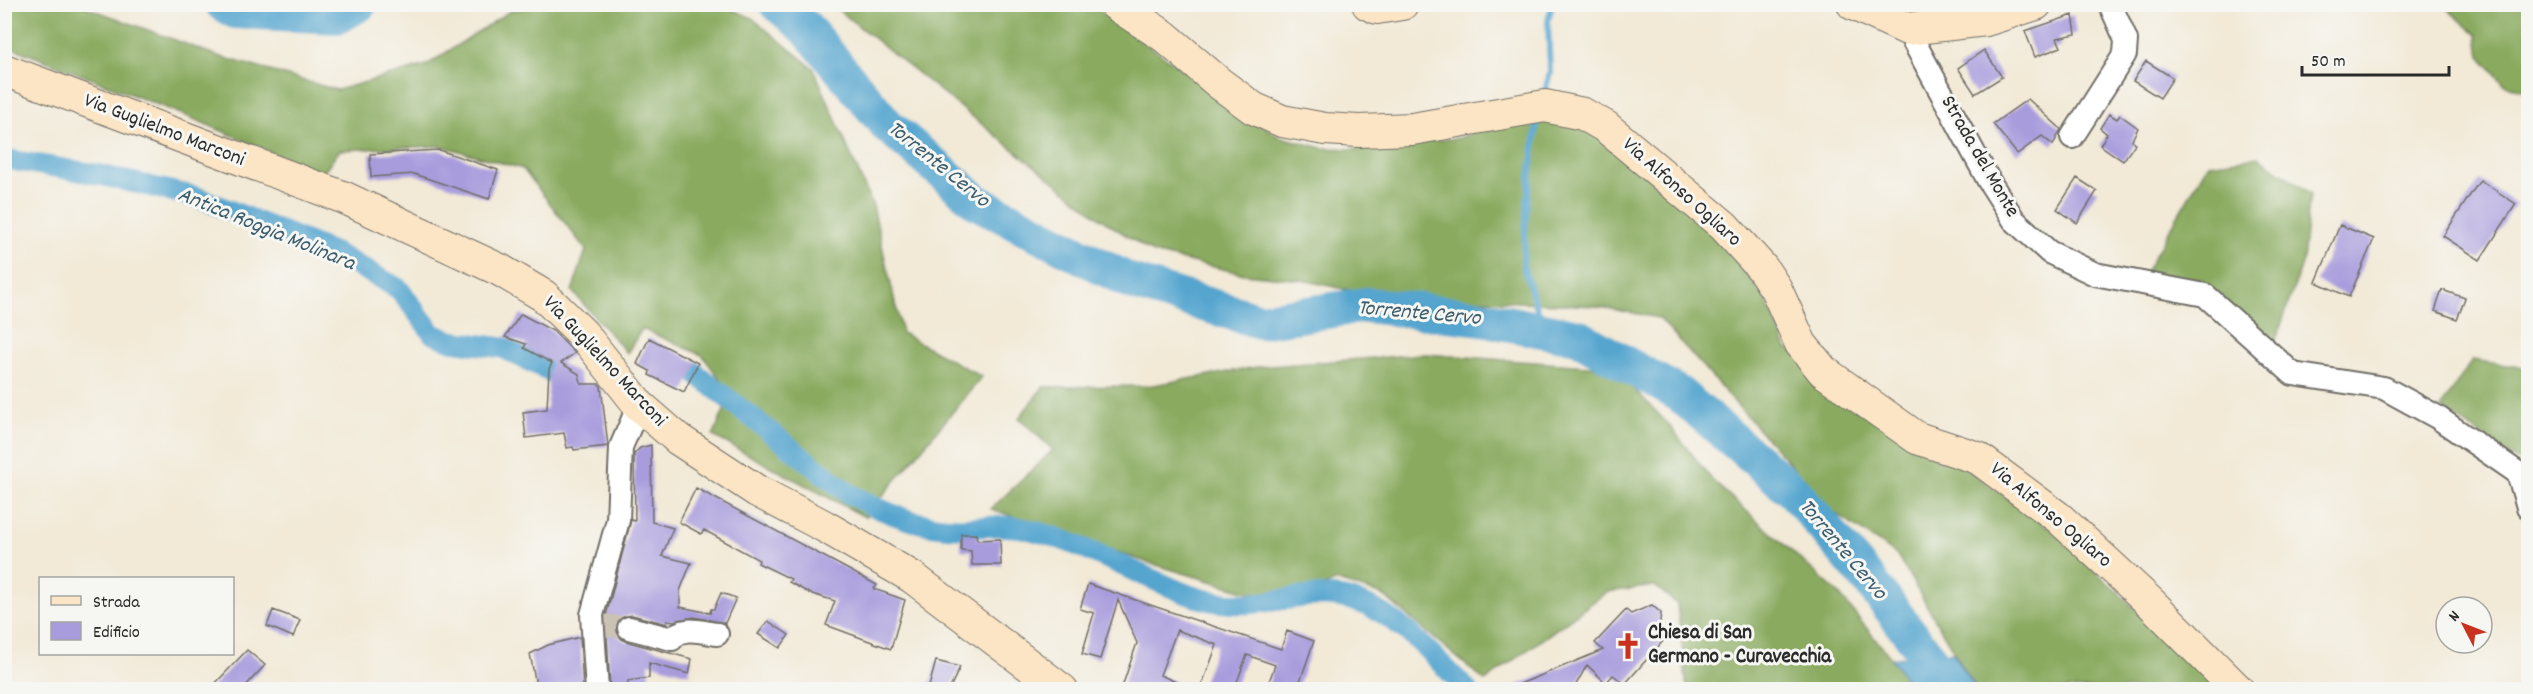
<svg xmlns="http://www.w3.org/2000/svg" width="2533" height="694" font-family="Dekko,sans-serif">
<style>
.forest{fill:#89aa5e;stroke:#5a6a44;stroke-width:1.5}
.water{fill:#54a5cf;stroke:#40687d;stroke-width:1.5}
.lines{fill:none;stroke-linecap:round;stroke-linejoin:round}
.stream{stroke:#54a5cf;stroke-width:6}
.canal{stroke:#54a5cf;stroke-width:21}
.river{stroke:#54a5cf;stroke-width:36}
.building{fill:#a99cdd}
.street-tunnel{stroke:#cac3b4;stroke-width:22;stroke-dasharray:22 11;stroke-linecap:butt}
.street-casing{stroke:#716e67;stroke-width:26}
.secondary-casing{stroke:#716e67;stroke-width:34}
.street{stroke:#fff;stroke-width:22}
.secondary{stroke:#fce5c4;stroke-width:32}
.labels{text-anchor:middle;dominant-baseline:central;stroke-width:6;stroke-linejoin:round;paint-order:stroke}
.street-label{font-size:21px;fill:#2b2b2b;stroke:#f6f6f2}
.poi-label{font-size:21px;font-weight:bold;fill:#2b2b2b;stroke:#f6f6f2;text-anchor:start}
.water-label{font-size:22px;font-style:italic;fill:#3b5c6d;stroke:#f6f6f2}
</style>
<rect width="100%" height="100%" fill="#f6f6f2"/>
<filter id="ink" filterUnits="userSpaceOnUse"><feTurbulence type="fractalNoise" baseFrequency=".0167" numOctaves="2"/><feDisplacementMap in="SourceGraphic" scale="12" xChannelSelector="R" yChannelSelector="G"/><feConvolveMatrix kernelMatrix="1 2 1 2 8 2 1 2 1" color-interpolation-filters="sRGB"/></filter>
<filter id="wash" filterUnits="userSpaceOnUse"><feTurbulence type="fractalNoise" baseFrequency=".008" numOctaves="4" result="noise"/><feDisplacementMap in="SourceGraphic" scale="24" xChannelSelector="R" yChannelSelector="G"/><feGaussianBlur stdDeviation="1.35" result="paint"/><feColorMatrix in="noise" values="0 0 0 0 0 0 0 0 0 0 0 0 0 0 0 0 0 1.4 0 .05"/><feComposite in="paint" operator="in"/></filter>
<g filter="url(#wash)">
<rect width="100%" height="100%" fill="#f2e9d6"/>
<path class="forest" d="M4 5H81L218 56 337 90 427 65 510 11 538 5H722L752 18 814 69 873 206 902 333 982 377 865 517 713 436 731 394 702 355 642 329 627 353 572 291 586 250 523 169 441 146 340 150 322 174 189 117 5 45Z
M832 5H1091L1278 136 1322 148 1359 149 1459 138 1522 113 1583 121 1714 235 1762 292 1787 348 1962 466 2051 529 2220 689H1976L1897 555 1833 512 1659 318 1595 306 1484 300 1390 299 1302 280 1244 274 1153 253 1101 219Z
M2443 5H2528V92L2504 84 2480 56 2477 35Z
M2259 157 2310 193 2303 261 2274 346 2145 272 2208 164Z
M1425 354 1614 368 1669 425 1713 481 1837 592 1891 658 1912 689H1687L1677 604 1655 586 1607 592 1485 681 1383 595 1338 581 1287 599 1244 591 1146 562 991 509 1053 450 1019 418 1043 387 1147 386 1257 367Z
M2472 360 2520 367 2528 370V467L2441 408Z"/>
<path class="water" d="M1953 652 1976 689H1912L1891 658Z"/>
<g class="lines">
<path class="stream" d="M1543 99 1550 72 1548 21 1552 4
M1538 117 1527 200 1523 266 1544 330"/>
<path class="canal" d="M4 159 96 174 197 197 335 253 399 289 433 334 451 341 503 348 565 379
M694 372 848 493C880 511 921 528 959 528 980 527 1001 524 1022 528 1070 538 1116 564 1161 583 1173 588 1186 595 1199 598 1237 609 1264 602 1302 597 1378 586 1418 643 1468 690"/>
<path class="river" d="M223 4 235 11 338 16 359 4
M777 4 806 28 887 125 977 202 1131 282 1260 321 1366 305 1475 317 1578 337 1679 394 1794 492 1869 580 1929 658 1946 690"/>
</g>
<g id="blocks">
<path class="building" d="M2073 15 2076 34 2057 38 2061 47 2035 57 2025 31Z
M1984 50 2002 77 1975 94 1958 68Z
M2146 61 2173 78 2160 98 2133 81Z
M2028 99 2061 129 2053 145 2042 136 2017 154 1993 124Z
M2109 114 2117 119 2120 115 2138 128 2132 140 2135 144 2123 161 2100 145 2107 134 2100 128Z
M439 150 498 170 489 199 414 174 371 177 370 154Z
M2077 178 2097 191 2077 223 2057 209Z
M2480 180 2516 204 2480 260 2443 236Z
M2340 225 2374 239 2349 297 2316 282Z
M2442 290 2465 298 2457 319 2435 311Z
M521 314 553 331 575 353 561 363 579 374 581 384H599L601 386 608 446 574 450 573 447 567 448 564 433 526 438 523 412 547 409 549 369 552 363 524 348 526 344 505 337Z
M649 338 698 363 684 392 649 375 650 371 637 364Z
M651 445 652 522 673 528 662 556 691 563 680 591V607L710 613 711 609H714L721 593 736 598 725 623 694 617 674 621 668 620 667 624 632 615 620 618 616 624V631L619 637 625 641 692 659 689 674 649 663V678L628 681 627 690H610L606 616 631 520 635 521 634 454 640 448Z
M696 488 877 585 874 589 905 600 891 649 826 625 835 601 809 593 789 582 791 579 758 563 759 560 704 530 701 534 679 522Z
M961 534H976L977 540 1000 539 1001 565H972L971 551 961 550Z
M1088 584 1281 649 1287 631 1314 641 1297 690H1266L1275 665 1247 655 1234 690H1200L1217 645 1177 630 1160 675 1195 690H1121L1137 643 1118 600 1100 659 1082 654 1094 613 1080 609Z
M1652 605 1661 613 1658 637 1663 641 1625 684 1613 675 1606 683 1587 665 1573 690H1505L1603 650 1595 643 1626 610 1631 614Z
M273 610 300 620 293 637 267 626Z
M768 621 789 635 780 648 758 634Z
M580 637 583 690H537L530 654 548 645Z
M247 650 265 665 242 690H209Z
M936 661 960 667 949 690H928Z"/>
</g>
</g>
<g filter="url(#ink)">
<use href="#blocks" fill-opacity="0" stroke="#716e67" stroke-width="1.5"/>
<g class="lines">
<path class="street-tunnel" d="M601 625 629 628"/>
<defs>
<path id="street" d="M1907 29 1989 181 2014 220 2049 252 2095 274 2205 295 2293 374 2384 388 2437 417 2518 473 2528 507
M2072 137 2125 54 2126 40 2110 4
M629 628 672 639C683 625 701 632 717 634
M597 690 592 615 618 520 621 447 639 405"/>
<path id="secondary" d="M1115 4 1164 36 1219 83 1253 108 1282 121 1325 129 1359 131 1412 129 1545 106 1583 114 1606 127 1724 226 1762 268 1776 289 1801 344 1823 371 1917 438 1978 458 2059 518 2151 603 2238 690
M1368 4 1377 8 1402 4
M1853 4 1907 29 1986 20 2036 4
M4 70 345 198 500 270 544 296 583 334 639 405 678 439 757 491 824 526 912 577 1062 690"/>
</defs>
<use href="#street" class="street-casing"/>
<use href="#secondary" class="secondary-casing"/>
<use href="#street" class="street"/>
<use href="#secondary" class="secondary"/>
</g>
</g>
<defs>
<symbol id="church-bare" viewBox="-9 -9 18 18"><path d="M-1.2-6h2.4v3.5h3.3v2.4h-3.3V6h-2.4V-.1h-3.3v-2.4h3.3Z" fill="#c8321e" stroke="#f6f6f2" stroke-width="2.5" paint-order="stroke"/></symbol>
</defs>
<g fill-rule="evenodd">
<use href="#church-bare" x="1609" y="627" width="38" height="38"/>
</g>
<g class="labels">
<g class="street-label">
<text transform="translate(164 131) rotate(21)">Via Guglielmo Marconi</text>
<text transform="translate(1979 157) rotate(60)">Strada del Monte</text>
<text transform="translate(1681 193) rotate(42)">Via Alfonso Ogliaro</text>
<text transform="translate(604 362) rotate(47)">Via Guglielmo Marconi</text>
<text transform="translate(2050 516) rotate(40)">Via Alfonso Ogliaro</text>
</g>
<g class="poi-label">
<text x="1648" y="634">Chiesa di San<tspan x="1648" dy="24">Germano - Curavecchia</tspan></text>
</g>
<g class="water-label">
<text transform="translate(938 165) rotate(39)">Torrente Cervo</text>
<text transform="translate(266 230) rotate(22)">Antica Roggia Molinara</text>
<text transform="translate(1419 314) rotate(5)">Torrente Cervo</text>
<text transform="translate(1842 550) rotate(50)">Torrente Cervo</text>
</g>
</g>
<rect width="2533" height="694" fill="none" stroke="#f6f6f2" stroke-width="24"/>
<rect x="39" y="577" width="195" height="78" fill="#f6f6f2" stroke="#a5a5a2" stroke-width="1.5"/>
<rect x="51" y="596" width="30" height="9" fill="#fce5c4" stroke="#a5a5a2" stroke-width="1.5"/>
<text x="93" y="607" font-size="18" fill="#2b2b2b">Strada</text>
<rect x="51" y="622" width="30" height="18" fill="#a99cdd" stroke="#a5a5a2" stroke-width="1.5"/>
<text x="93" y="637" font-size="18" fill="#2b2b2b">Edificio</text>
<g transform="translate(2464 625) rotate(312)"><circle r="28" fill="#f6f6f2" stroke="#a5a5a2" stroke-width="1.5"/>
<path d="M0-4.5L10 22L0 15L-10 22Z" fill="#c8321e"/>
<text y="-9" font-size="16" font-weight="bold" text-anchor="middle" fill="#2b2b2b">N</text>
</g>
<path d="M2302 66v9h147v-9" fill="none" stroke="#2b2b2b" stroke-width="3"/>
<text x="2311" y="66" font-size="18" fill="#2b2b2b" stroke="#f6f6f2" stroke-width="4.5" paint-order="stroke">50 m</text>
</svg>
